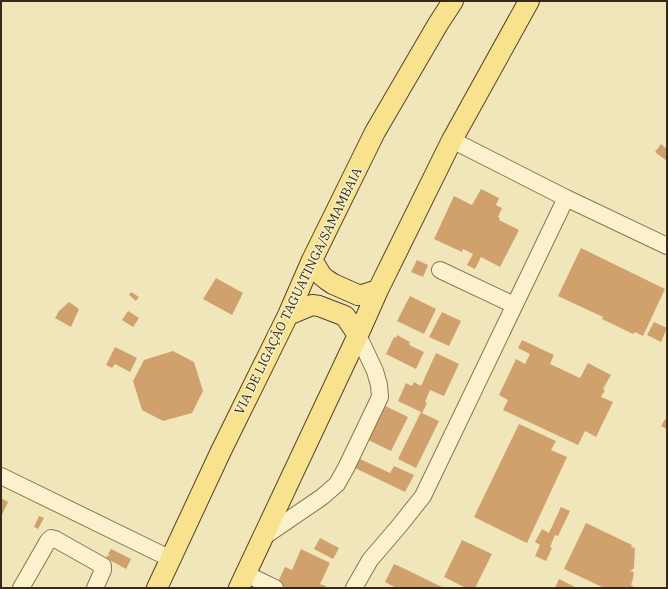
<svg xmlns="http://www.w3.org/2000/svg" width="668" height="589" font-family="'IBM Plex Serif',serif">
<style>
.building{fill:#d1a16d}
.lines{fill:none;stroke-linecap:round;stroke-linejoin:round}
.minor-casing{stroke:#877553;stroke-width:18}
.major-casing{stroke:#544228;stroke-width:22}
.minor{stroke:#fbf2cd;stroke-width:16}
.major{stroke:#f8e28d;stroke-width:20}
.labels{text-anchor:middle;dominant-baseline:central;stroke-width:3;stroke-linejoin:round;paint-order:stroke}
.street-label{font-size:13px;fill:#352a19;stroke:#f7efc9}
</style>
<rect width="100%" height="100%" fill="#f0e6ba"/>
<path class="building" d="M661 144 667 149V161L655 152Z
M481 189 499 198 496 205 502 208 498 217 500 218 499 220 519 230 500 267 481 257 475 269 467 265 473 254 463 249 462 252 434 239 454 196 472 205Z
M581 248 665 289 643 336 635 332 633 334 602 319 603 317 558 296Z
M417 260 428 265 423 277 411 272Z
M216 278 243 293 232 315 203 299Z
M131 292 139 297 136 301 129 295Z
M410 296 436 309 424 334 397 321Z
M69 302 79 309 71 327 55 318 59 311Z
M128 311 139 318 133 327 122 320Z
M442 312 461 321 449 346 429 337Z
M654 322 667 328 661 342 647 335Z
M397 335 410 342 409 344 411 346 424 352 416 369 386 354 394 337 396 338Z
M522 340 554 355 550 364 580 378 588 363 611 375 603 389 605 390 601 397 613 402 596 437 585 431 578 445 503 410 508 400 499 395 516 359 525 364 530 354 518 348Z
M115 347 137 358 130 372 115 364 112 368 106 365Z
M173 351 194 362 203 391 192 413 163 421 142 410 133 381 144 360Z
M436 353 459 364 444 396 430 390 425 402 427 403 422 413 439 421 416 468 398 459 421 412 398 401 406 383 412 386 414 382 421 386Z
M371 399 408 417 391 451 354 433Z
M665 419 667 421V429L661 426Z
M519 424 556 441 551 450 567 457 527 543 474 517Z
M360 459 390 473 394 466 414 475 405 492 355 468Z
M1 498 8 502 1 517Z
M561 507 570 511 558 536 555 535 550 547 552 548 546 561 535 556 540 545 535 542 542 529 549 533Z
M39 516 44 518 38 529 34 527Z
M586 523 632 545 631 547 635 548 634 568 632 570 629 571 634 572 633 579 631 585 633 586 632 588H604L564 569Z
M320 538 339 548 333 559 314 549Z
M462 540 492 554 475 588H466L444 577Z
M111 549 131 559 126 569 106 558 108 555 110 556V555L108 554Z
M301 549 330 563 320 584 326 586 325 588H275L285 567 292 570Z
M394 564 405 569 444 588H396L385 582Z
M559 579 577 588H555Z"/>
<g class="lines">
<defs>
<path id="minor" d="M452 140 566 198 667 246
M440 270 514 305
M1 476 171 559
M265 536 322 497 337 484 346 468 380 397 379 385 375 371 358 335
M246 574 275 588
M21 588 48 541 51 538 55 539 103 566V570L95 588
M354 588 370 560 400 525 423 496 566 198"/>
<path id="major" d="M312 260 322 276 327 280 333 284 358 295H362L378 290
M288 315 312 305 319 306 345 316 358 335
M157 588 221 451 288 315 312 260 375 132 438 24 453 1
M239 588 358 335 378 290 452 140 524 10 529 1"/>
</defs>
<use href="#minor" class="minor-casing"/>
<use href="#major" class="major-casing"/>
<use href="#minor" class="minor"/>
<use href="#major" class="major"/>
</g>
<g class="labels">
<g class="street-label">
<text transform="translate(298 291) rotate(-64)">VIA DE LIGAÇÃO TAGUATINGA/SAMAMBAIA</text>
</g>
</g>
<rect width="668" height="589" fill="none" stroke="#352a19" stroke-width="4"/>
</svg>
